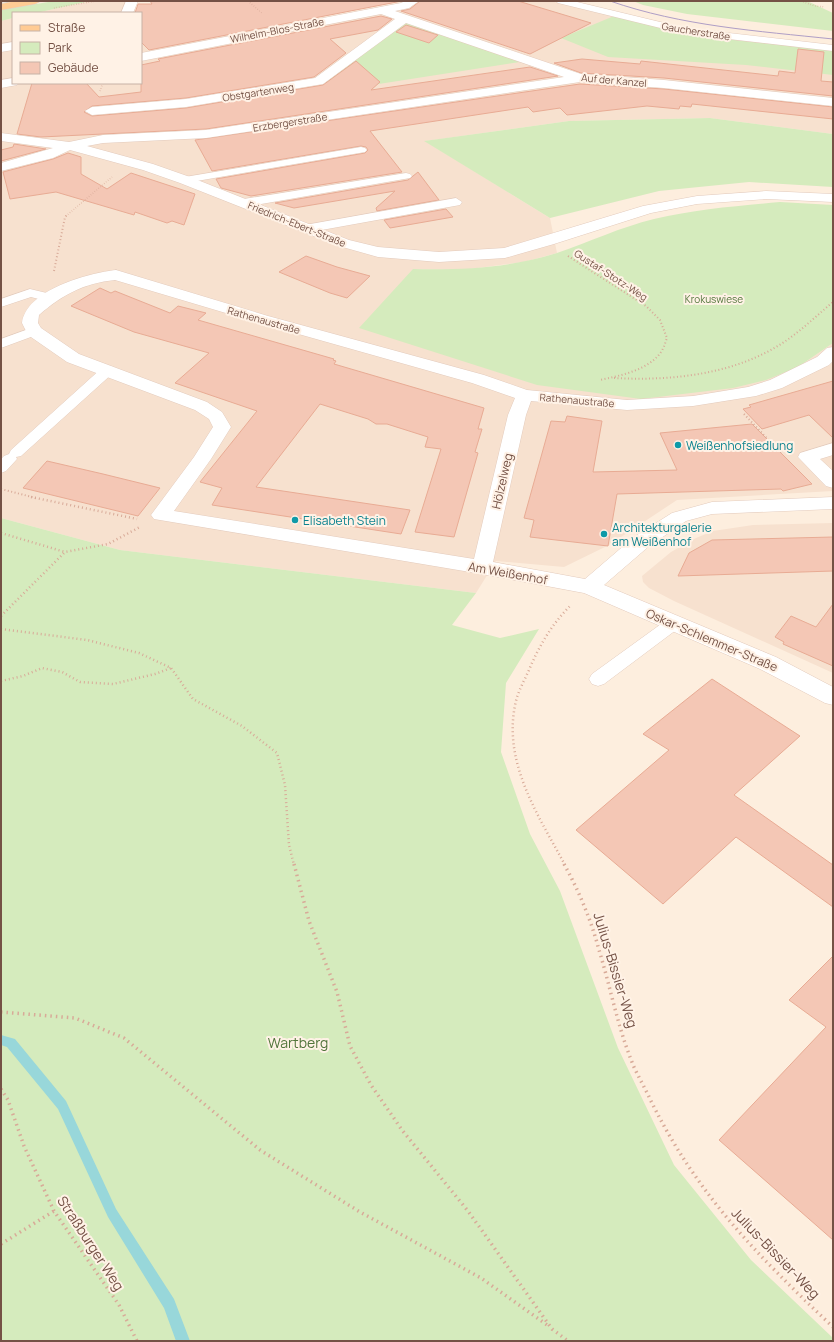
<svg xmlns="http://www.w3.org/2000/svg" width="834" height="1342" font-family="Manrope,sans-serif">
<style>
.residential{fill:#f7e1cf}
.green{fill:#d5ebbd}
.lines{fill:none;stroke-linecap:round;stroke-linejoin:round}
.stream{fill:#98d7da;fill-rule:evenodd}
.building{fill:#f4c7b5;stroke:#e8ab94}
.lane-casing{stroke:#e3cbbd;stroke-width:1}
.street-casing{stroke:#e3cbbd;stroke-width:1}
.primary-casing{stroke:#dbd2cf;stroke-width:1}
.path-far3{stroke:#d8aa98;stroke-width:1.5;stroke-dasharray:0.5 2;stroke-linecap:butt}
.path-far2{stroke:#d8aa98;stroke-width:2;stroke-dasharray:1 2.5;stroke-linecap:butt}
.path-far1{stroke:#d8aa98;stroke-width:2.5;stroke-dasharray:1 3;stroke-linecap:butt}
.path{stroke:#d8aa98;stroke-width:3.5;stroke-dasharray:1.5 4;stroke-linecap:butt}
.lane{fill:#fff;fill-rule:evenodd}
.street{fill:#fff;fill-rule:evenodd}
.primary{fill:#ffcb94;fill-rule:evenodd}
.tram{stroke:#af9ec6;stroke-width:1}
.culture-dot{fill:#0f9aa8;stroke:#fff2e6;stroke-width:1.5}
.labels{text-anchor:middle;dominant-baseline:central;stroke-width:4;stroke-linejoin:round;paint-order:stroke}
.far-street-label{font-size:10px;fill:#745145;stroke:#fff2e6}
.far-park-label{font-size:10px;fill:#52753b;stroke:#fff2e6}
.culture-label{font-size:12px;fill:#0d838f;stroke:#fff2e6;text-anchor:start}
.street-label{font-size:12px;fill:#745145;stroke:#fff2e6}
.near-street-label{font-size:14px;fill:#745145;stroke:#fff2e6}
.near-park-label{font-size:14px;fill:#52753b;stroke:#fff2e6}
</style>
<rect width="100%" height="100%" fill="#fdeede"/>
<path class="residential" d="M90 1H137L135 13H36Z
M404 1H550L675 30 735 40 833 50V134L710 118 569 121 425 141 550 218 557 253 524 262 462 270 413 269 798 367 833 343V491L677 500 609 545 564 567 496 561 476 593 120 550 1 518V21L13 18V83H141V23L261 22 281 26 400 3Z
M833 523V673L674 601 649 588 643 582 642 576 671 552 696 538 713 531 753 525Z"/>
<path class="green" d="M54 1H90L36 13H13V18L1 21V10Z
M633 1H807L833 13V31L687 14 643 5Z
M614 16 675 30 735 40 833 50V75L746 65 608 57 561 38Z
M405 22 520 62 334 91 325 83Z
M710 118 833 134V187L749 182 659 191 550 218 424 141 569 121Z
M780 202 833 205V343L798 367 766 380 733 388 641 399 537 385 359 328 413 269C463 270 508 268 557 253 589 242 621 227 654 219 696 209 737 206 780 202Z
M1 518 120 550 476 593 452 625 500 638 539 629 506 683 501 752 530 834 560 891 618 1048 674 1165 751 1260 833 1338V1341H1Z"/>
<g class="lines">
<path class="stream" d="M1 1035 15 1039 66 1101 116 1209 174 1299 190 1341H176L164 1308 108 1217 58 1109 7 1047 1 1045Z"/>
</g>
<path class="building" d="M150 1H402L149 50 141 42V13H135L138 4H152Z
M420 1H518L591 23 530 54 401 11 410 9Z
M381 16 392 19 378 30 330 39 346 53 314 77 186 98 92 106 84 112 92 116 186 108 323 85 356 61 380 82 371 90 530 67 558 76 206 129 41 137 17 134 32 83H86L99 97 141 92V65L160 61 158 59Z
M406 25 438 35 429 43 396 32Z
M798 49 824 52 821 81 833 82V96L664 78 581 73 554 63 582 59 640 64 641 61 778 76 779 71 795 73Z
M580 84 664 89 833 107V119L692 104 691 107 680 106 679 109 647 106 567 115 560 108 533 112 528 107 370 131 402 172 251 196 221 188 216 179 365 153 368 150 366 147 361 146 212 171 195 140Z
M14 144 46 149 1 161V150L13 147Z
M68 153 81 157V174L107 189 131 173 195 194 184 225 172 221 167 223 135 212 134 215 56 192 10 199 3 172 53 159Z
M418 172 439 200 377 211 376 208 395 191 294 208 275 203 408 180Z
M446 209 453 217 390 228 384 220Z
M306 256 337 267 370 276 347 298 330 293 279 272Z
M100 288 111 293 115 291 170 313 178 306 206 313 198 320 334 359 333 360 336 361 334 364 484 408 478 429H482L475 452 478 453 454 537 415 532 441 449 425 447 428 437 387 424H376L368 419 320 404 256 487 410 510 401 534 212 505 222 488 200 482 257 411 175 383 209 353 134 332 71 306Z
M833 381V438L809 415 762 429 743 409 751 407 749 405Z
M567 416 602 421 593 472 677 470 660 433 752 424 812 484 783 491 781 489 617 494 608 546 530 537 534 520 524 518 551 421 565 422Z
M47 461 103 474 160 488 138 516 23 488Z
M833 537V571L678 576 689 553 712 540Z
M833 604V666L783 644 784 642 775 637 791 616 816 627Z
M712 679 800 736 734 795 833 865V907L736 837 663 904 576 830 669 750 643 734Z
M833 956V1240L719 1140 826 1027 789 1000Z"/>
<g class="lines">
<defs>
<path id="lane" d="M556 1H573L685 28 833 45V51L685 34 558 3Z
M361 147 365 148 367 150 365 152 185 183 179 180 185 177Z
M406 173 410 174 412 176 410 178 244 207 238 203 244 199Z
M456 198 462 202 460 205 305 233 299 229 305 225Z
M30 289 55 295 57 298 55 301 50 302 31 297 1 307V299Z
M34 327 39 328 41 331 39 334 1 348V339Z
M108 366 113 367 115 370 113 373 21 456 16 457 17 459 6 471 1 473V459L4 456 9 454 11 450 103 367Z
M674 617 680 619 683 623 680 627 604 684 598 686 592 684 589 679 592 674 668 619Z"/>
<path id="street" d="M126 1H138L133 13H121Z
M405 1H419L409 8 395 11 581 74 664 80 833 98V106L664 88 580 82 206 138 103 143 87 146 153 164 190 177 349 240 378 247 439 252 504 248 643 206 697 196 766 191 833 194V202L766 199 697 204 651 213 554 244 505 258 439 262 378 257 339 246 180 183 143 170 70 150 53 158 1 171V163L53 148 1 141V133L69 142 103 135 206 130 564 77 406 23 323 84 186 107 92 115 85 111 92 107 186 99 315 78 395 19 381 14 141 61V53L401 3Z
M13 42V50L1 52V44Z
M13 78V83H19L17 85 1 88V80Z
M116 270 268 316 484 375 527 390 627 400 693 396 748 387 770 380 817 357 827 348 833 347V361L829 365 782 388 756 396 693 406 627 410 531 401 526 415 493 562 585 579 634 537 672 513 712 502 833 497V509L712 514 686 521 648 547 604 585 776 657 833 687V705L825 703 760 669 584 593 482 574 154 519 151 515 194 457 213 427 209 419 195 410 67 362 28 335 22 323C26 290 88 273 116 270ZM115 280 256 322 472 383 515 398 508 415 474 559 174 511 211 459 231 427 222 412 207 402 79 354 41 328 38 323 39 315C62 295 84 283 115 280Z
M833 443V455L820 459 833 471V488L826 486 798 457 800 453Z"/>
<path id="primary" d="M16 1H41L35 4 1 10V4Z"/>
</defs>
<use href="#lane" class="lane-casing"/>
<use href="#street" class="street-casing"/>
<use href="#primary" class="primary-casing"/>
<path class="path-far3" d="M248 1 263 14
M801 1 815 6 825 7
M54 8 96 1
M100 91 103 83
M66 216 112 177"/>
<path class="path-far2" d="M568 256 646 306 660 320 667 338C665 343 664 348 661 352 649 370 619 376 600 380
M54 271 65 217 67 215
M614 378C670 381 732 375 781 344 800 332 816 316 833 302
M744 414 780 452H783
M1 489 36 498"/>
<path class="path-far1" d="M31 497 137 519
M1 533 65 552
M1 616 65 552 108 544 140 527
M1 629 87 640 139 653 171 668 193 699 242 726 277 753 285 785 289 845 294 865
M1 681 23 676 42 668 62 672 80 682 113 684 155 674 171 668
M565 865C537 813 500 759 517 697 520 688 525 679 529 670 539 646 552 624 570 606"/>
<path class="path" d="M294 864 309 921 337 992 350 1046 371 1085 402 1130 468 1211 552 1329 568 1341
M564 864C579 891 591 920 599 950 611 989 618 1029 634 1067 639 1078 645 1088 650 1099 697 1195 757 1255 833 1327
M1 1012 75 1018 124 1038 260 1150 360 1212 481 1278 550 1327
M1 1089 8 1100 24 1146 54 1211 119 1305 137 1341
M1 1244 54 1211"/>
<use href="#lane" class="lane"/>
<use href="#street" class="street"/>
<use href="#primary" class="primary"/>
<path class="tram" d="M610 1C682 26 757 31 833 39
M1 2 6 1"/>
</g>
<g class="culture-dot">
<circle cx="678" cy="445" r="4"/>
<circle cx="295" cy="520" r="4"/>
<circle cx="604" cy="534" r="4"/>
</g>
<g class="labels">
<g class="far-street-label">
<text transform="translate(277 30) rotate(-11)">Wilhelm-Blos-Straße</text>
<text transform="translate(696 31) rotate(9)">Gaucherstraße</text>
<text transform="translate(614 80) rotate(5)">Auf der Kanzel</text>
<text transform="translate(258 92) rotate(-9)">Obstgartenweg</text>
<text transform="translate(290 122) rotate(-9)">Erzbergerstraße</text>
<text transform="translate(297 224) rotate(22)">Friedrich-Ebert-Straße</text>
<text transform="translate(611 275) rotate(33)">Gustaf-Stotz-Weg</text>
<text transform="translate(264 320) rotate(16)">Rathenaustraße</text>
<text transform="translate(577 400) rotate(5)">Rathenaustraße</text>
</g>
<g class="far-park-label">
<text x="714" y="299">Krokuswiese</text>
</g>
<g class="culture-label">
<text x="686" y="445">Weißenhofsiedlung</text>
<text x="303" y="520">Elisabeth Stein</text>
<text x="612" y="527">Architekturgalerie<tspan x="612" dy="14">am Weißenhof</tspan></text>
</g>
<g class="street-label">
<text transform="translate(502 481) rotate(-77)">Hölzelweg</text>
<text transform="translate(508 573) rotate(10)">Am Weißenhof</text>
<text transform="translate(712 640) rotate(23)">Oskar-Schlemmer-Straße</text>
</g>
<g class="near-street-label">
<text transform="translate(616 970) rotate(73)">Julius-Bissier-Weg</text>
<text transform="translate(91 1243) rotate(57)">Straßburger Weg</text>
<text transform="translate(776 1253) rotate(46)">Julius-Bissier-Weg</text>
</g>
<g class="near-park-label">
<text x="298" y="1042">Wartberg</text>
</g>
</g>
<rect width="834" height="1342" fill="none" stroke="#745145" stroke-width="4"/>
<rect x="12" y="12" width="130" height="72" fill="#fff2e6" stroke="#c7b2a6"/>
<rect x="20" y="25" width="20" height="6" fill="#ffcb94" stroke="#c7b2a6"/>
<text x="48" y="32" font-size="12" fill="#745145">Straße</text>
<rect x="20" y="42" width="20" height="12" fill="#d5ebbd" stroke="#c7b2a6"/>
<text x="48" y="52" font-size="12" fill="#745145">Park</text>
<rect x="20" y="62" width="20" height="12" fill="#f4c7b5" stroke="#c7b2a6"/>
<text x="48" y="72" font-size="12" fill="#745145">Gebäude</text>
</svg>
